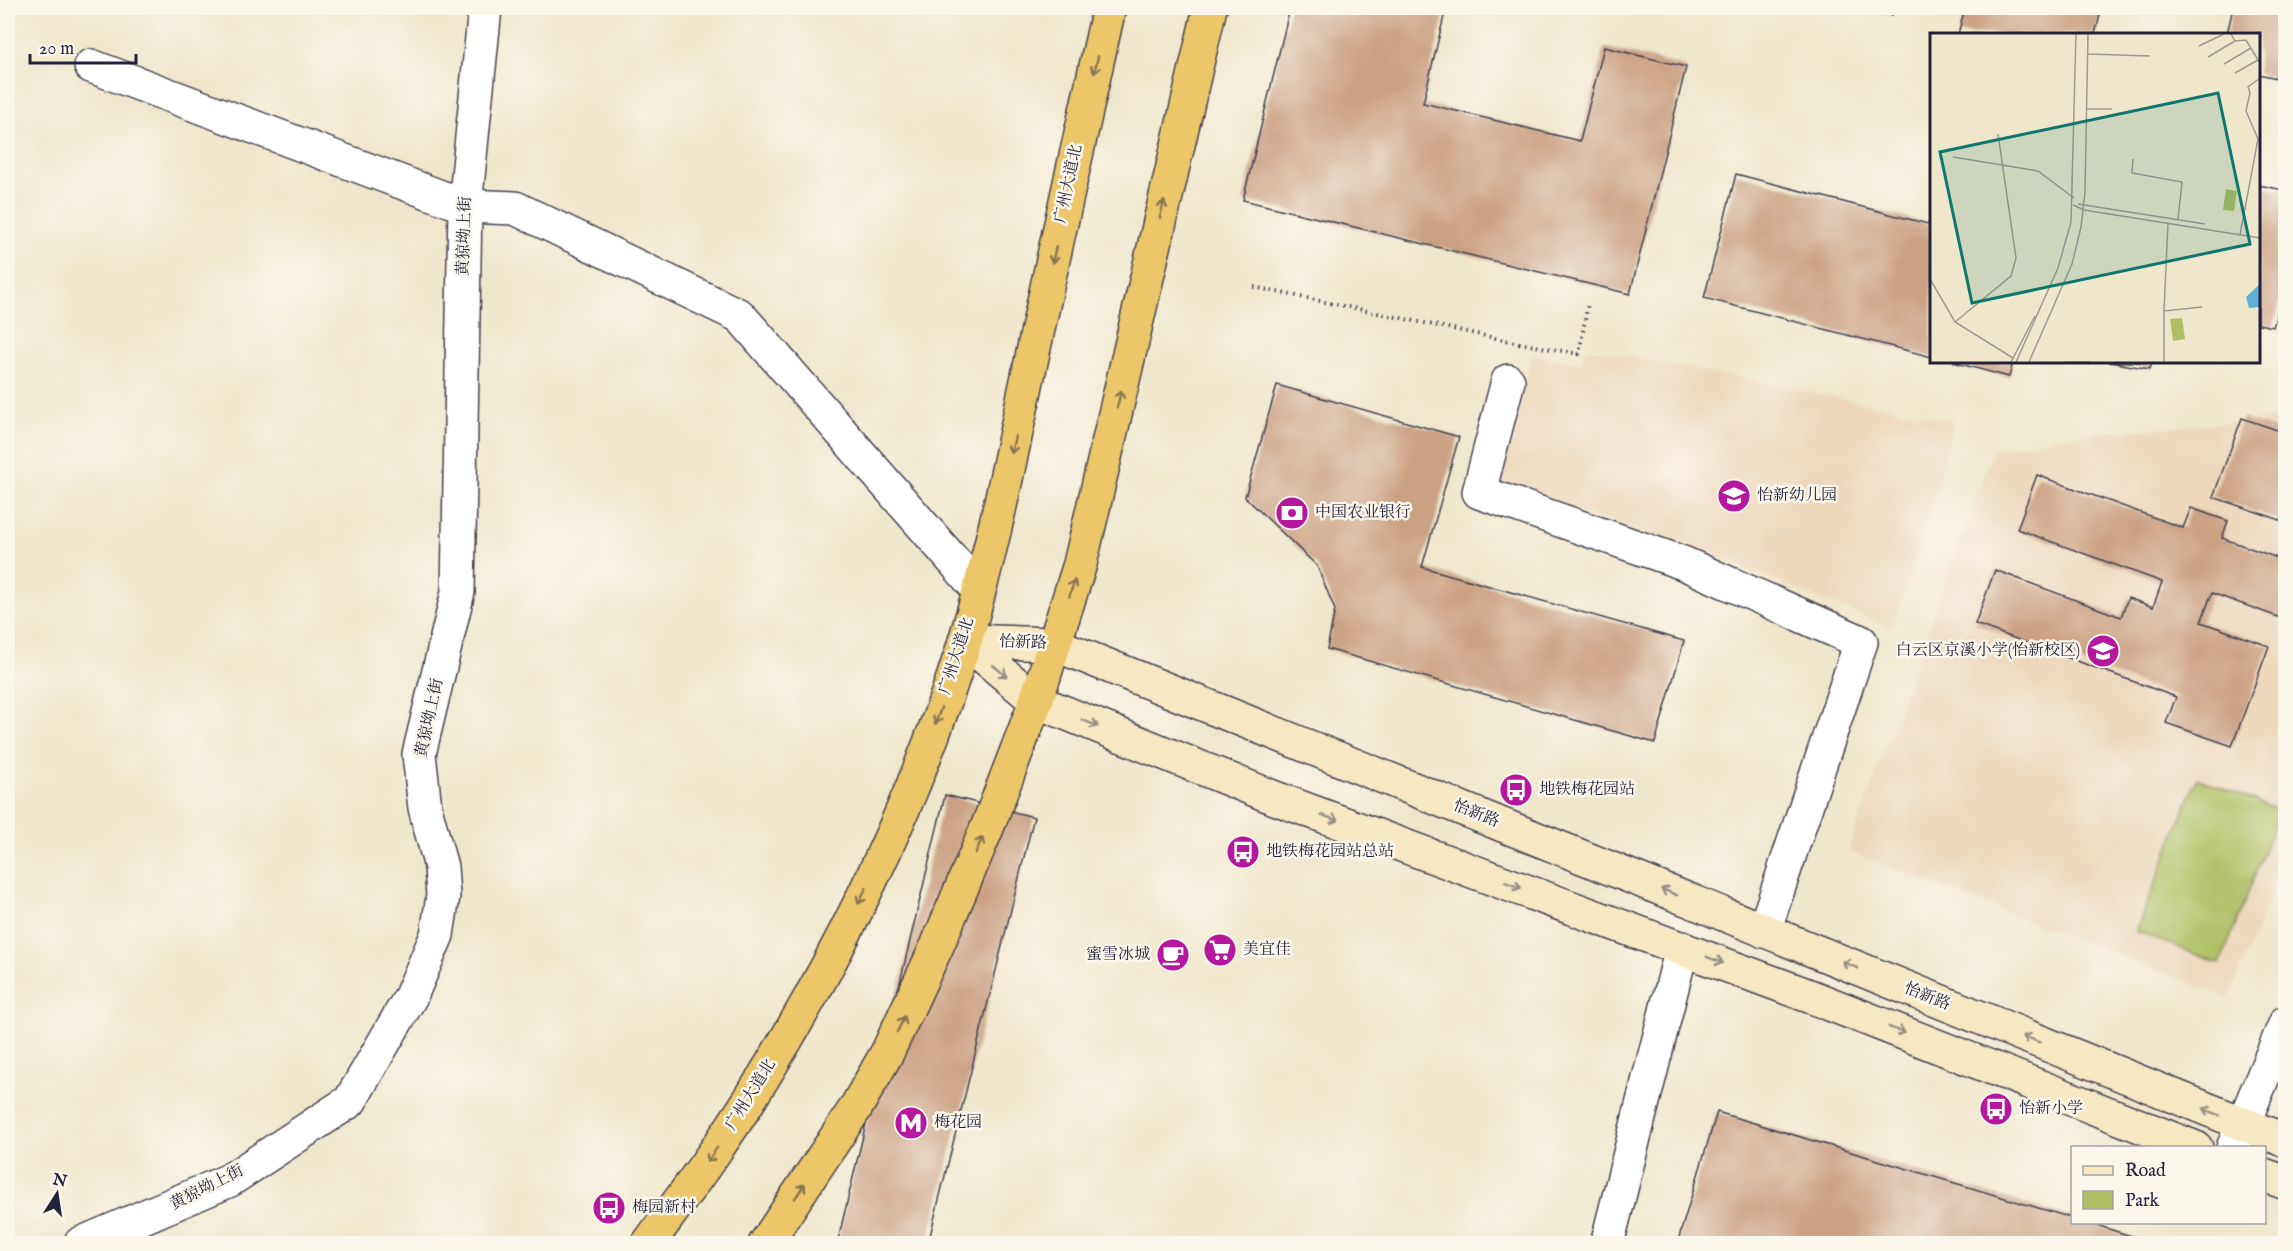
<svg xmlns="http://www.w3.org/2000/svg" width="2293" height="1251" font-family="'IM FELL English','Noto Serif SC',serif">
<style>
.built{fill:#eed7bb}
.green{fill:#adbf62;stroke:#68704e;stroke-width:1.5}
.building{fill:#cba184}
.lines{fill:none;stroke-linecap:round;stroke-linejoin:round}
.minor-casing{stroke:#414051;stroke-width:36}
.secondary-casing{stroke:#414051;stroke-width:36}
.trunk-casing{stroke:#414051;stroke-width:36}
.path{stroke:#414051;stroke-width:4;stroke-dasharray:1.5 4.5;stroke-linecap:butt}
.minor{stroke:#fff;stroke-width:33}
.secondary{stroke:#f7e8c3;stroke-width:33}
.trunk{stroke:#ecc669;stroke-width:33}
.oneway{stroke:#877452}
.oneway2{stroke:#978f86}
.labels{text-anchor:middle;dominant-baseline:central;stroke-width:5;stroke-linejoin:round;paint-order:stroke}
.street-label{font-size:16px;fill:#22223b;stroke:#fbf7ec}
.poi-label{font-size:16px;fill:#22223b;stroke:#fbf7ec;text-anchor:start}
.inset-road{fill:none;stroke:#9d9891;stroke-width:1.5}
.view{fill:#0f766e;fill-opacity:0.15;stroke:#0f766e;stroke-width:3}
.inset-edge{fill:none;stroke:#22223b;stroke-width:3}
</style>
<rect width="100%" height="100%" fill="#fbf7ec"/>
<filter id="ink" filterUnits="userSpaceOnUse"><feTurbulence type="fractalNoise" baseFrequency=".0167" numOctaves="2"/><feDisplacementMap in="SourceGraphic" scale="12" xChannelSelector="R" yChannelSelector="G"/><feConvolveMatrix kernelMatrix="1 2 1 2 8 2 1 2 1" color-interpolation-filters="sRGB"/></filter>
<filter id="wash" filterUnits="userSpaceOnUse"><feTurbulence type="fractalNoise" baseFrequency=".008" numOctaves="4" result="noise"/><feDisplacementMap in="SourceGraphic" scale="24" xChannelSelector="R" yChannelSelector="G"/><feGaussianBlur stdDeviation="1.35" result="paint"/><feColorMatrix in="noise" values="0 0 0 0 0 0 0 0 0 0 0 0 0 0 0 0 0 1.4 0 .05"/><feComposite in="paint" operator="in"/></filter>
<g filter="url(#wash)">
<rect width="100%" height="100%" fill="#efe7cb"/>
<path class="built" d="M1586 348 1954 421 1931 509 1892 628 1710 554 1495 484 1532 355 1581 364Z
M2285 418V859L2229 998 1848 851 1993 450 2070 435Z"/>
<path class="green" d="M2197 778 2280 811 2220 964 2136 931Z"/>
<g id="blocks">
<path class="building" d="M1290 8H1446L1423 103 1580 141 1604 47 1686 67 1630 294 1243 200Z
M1867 8H1894L1892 15Z
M1965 8H2102L2095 34H1958Z
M2233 8H2286V80L2258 74V34H2227Z
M1736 174 1932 225V357L1704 298Z
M2258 185 2284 190 2286 186V283L2273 327 2258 324Z
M1953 362H2013L2009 377Z
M2109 362H2152L2150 369Z
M1277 385 1459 437 1422 567 1684 641 1655 743 1327 649 1335 610 1317 566 1245 497Z
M2242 418 2286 433V522L2213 497Z
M2037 475 2183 528 2191 508 2228 521 2222 538 2286 561V620L2212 593 2201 622 2269 646 2232 746 2166 723 2176 697 1975 624 1995 570 2121 617 2128 598 2153 607 2162 582 2017 529Z
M945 795 1034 817 928 1244H837Z
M1717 1112 2072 1218V1222H2087L2156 1244H1677Z"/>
</g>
</g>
<g filter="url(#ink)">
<use href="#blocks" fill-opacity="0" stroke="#414051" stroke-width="1.5"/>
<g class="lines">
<defs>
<path id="minor" d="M91 66 465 206 515 208 740 316 978 589
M1508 381 1479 492 1683 563 1861 642 1764 931
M2233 1148 2286 1022
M80 1244 230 1180 350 1101 411 996 437 935 443 896 441 867 425 808 419 754 458 592 465 206 485 8
M1607 1244 1682 948"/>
<path id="secondary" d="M965 641 1054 644 2286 1141
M965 641 1036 701 1275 798 1812 997 2196 1148
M2264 1175 2286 1183"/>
<path id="trunk" d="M648 1244C688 1189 728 1136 763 1078 846 943 918 793 965 641 994 545 1013 445 1034 348 1058 234 1084 121 1109 8
M765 1244 855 1109 887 1053 937 946 987 828 1036 701 1080 564 1210 8"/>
</defs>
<use href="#minor" class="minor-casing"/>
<use href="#secondary" class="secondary-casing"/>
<use href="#trunk" class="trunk-casing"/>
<path class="path" d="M1254 287 1519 343
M1519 343 1579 354 1588 303"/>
<use href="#minor" class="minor"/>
<use href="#secondary" class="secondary"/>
<use href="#trunk" class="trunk"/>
</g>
<defs><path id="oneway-shaft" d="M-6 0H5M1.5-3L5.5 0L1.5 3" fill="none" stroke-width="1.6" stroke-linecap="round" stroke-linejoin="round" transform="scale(1.5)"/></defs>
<g class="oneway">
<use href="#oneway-shaft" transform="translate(1096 65) rotate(103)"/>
<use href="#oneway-shaft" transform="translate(1162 209) rotate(-77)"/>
<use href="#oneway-shaft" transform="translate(1054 255) rotate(102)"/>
<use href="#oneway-shaft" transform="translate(1119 399) rotate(-77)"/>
<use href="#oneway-shaft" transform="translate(1013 445) rotate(103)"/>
<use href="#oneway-shaft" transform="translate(1072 588) rotate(-73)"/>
<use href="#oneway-shaft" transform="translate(938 716) rotate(110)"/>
<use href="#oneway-shaft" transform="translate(979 845) rotate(-67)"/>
<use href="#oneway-shaft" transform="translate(862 896) rotate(117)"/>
<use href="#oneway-shaft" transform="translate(901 1024) rotate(-64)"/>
<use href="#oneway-shaft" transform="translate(712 1155) rotate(125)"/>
<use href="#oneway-shaft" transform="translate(800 1191) rotate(-56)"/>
</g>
<g class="oneway2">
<use href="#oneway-shaft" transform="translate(1000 671) rotate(40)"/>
<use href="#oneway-shaft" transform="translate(1090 723) rotate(22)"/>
<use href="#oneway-shaft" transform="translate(1330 818) rotate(20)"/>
<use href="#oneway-shaft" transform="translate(1513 885) rotate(20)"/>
<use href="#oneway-shaft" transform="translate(1669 892) rotate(-158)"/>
<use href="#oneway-shaft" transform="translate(1715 960) rotate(21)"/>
<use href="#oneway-shaft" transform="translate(1850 965) rotate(-158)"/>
<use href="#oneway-shaft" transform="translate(1897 1030) rotate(21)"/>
<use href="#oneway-shaft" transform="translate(2031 1039) rotate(-158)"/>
<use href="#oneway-shaft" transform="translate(2211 1112) rotate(-158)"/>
</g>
</g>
<defs>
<symbol id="school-disc" viewBox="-11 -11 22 22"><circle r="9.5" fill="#b5179e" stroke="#fbf7ec"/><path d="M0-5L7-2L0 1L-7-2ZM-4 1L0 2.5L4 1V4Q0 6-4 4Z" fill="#fff"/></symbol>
<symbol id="bank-disc" viewBox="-11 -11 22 22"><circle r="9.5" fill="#b5179e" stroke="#fbf7ec"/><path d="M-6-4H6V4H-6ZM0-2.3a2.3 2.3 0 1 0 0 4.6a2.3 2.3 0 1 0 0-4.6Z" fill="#fff"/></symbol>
<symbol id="bus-disc" viewBox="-11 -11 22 22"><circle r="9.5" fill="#b5179e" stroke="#fbf7ec"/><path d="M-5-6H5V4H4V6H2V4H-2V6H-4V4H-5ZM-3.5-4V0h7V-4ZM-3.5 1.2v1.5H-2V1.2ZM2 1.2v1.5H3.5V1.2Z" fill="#fff"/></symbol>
<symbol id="supermarket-disc" viewBox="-11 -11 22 22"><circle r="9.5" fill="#b5179e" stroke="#fbf7ec"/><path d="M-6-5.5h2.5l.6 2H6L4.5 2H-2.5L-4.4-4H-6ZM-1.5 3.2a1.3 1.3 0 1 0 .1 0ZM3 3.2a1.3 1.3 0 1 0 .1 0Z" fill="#fff"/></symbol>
<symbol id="cafe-disc" viewBox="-11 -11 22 22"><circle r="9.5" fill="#b5179e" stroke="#fbf7ec"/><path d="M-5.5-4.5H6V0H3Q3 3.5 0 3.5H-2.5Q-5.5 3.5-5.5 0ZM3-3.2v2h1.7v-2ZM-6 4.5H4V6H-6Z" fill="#fff"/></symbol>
<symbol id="metro-disc" viewBox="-11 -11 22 22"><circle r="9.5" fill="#b5179e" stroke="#fbf7ec"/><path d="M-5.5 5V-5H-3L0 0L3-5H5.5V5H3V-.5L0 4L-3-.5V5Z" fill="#fff"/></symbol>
</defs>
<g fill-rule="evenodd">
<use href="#school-disc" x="1715" y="477" width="38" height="38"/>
<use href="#bank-disc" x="1273" y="494" width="38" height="38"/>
<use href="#school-disc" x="2084" y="632" width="38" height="38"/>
<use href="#bus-disc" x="1497" y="771" width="38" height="38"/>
<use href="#bus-disc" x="1224" y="833" width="38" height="38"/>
<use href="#supermarket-disc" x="1201" y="931" width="38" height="38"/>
<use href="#cafe-disc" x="1154" y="936" width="38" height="38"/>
<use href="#bus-disc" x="1977" y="1090" width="38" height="38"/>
<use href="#metro-disc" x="892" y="1104" width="38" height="38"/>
<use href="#bus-disc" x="590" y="1189" width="38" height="38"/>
</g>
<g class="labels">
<g class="street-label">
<text transform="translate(1069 184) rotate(-78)">广州大道北</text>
<text transform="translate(465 236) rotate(-88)">黄猄坳上街</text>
<text transform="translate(1023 643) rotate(2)">怡新路</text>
<text transform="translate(957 656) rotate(-72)">广州大道北</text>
<text transform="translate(430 718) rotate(-78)">黄猄坳上街</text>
<text transform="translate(1476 814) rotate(22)">怡新路</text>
<text transform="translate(1927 997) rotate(22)">怡新路</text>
<text transform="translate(751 1095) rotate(-58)">广州大道北</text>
<text transform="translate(207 1188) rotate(-27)">黄猄坳上街</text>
</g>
<g class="poi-label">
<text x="1757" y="496">怡新幼儿园</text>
<text x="1315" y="513">中国农业银行</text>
<text x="2080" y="651" text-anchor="end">白云区京溪小学(怡新校区)</text>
<text x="1539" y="790">地铁梅花园站</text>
<text x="1266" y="852">地铁梅花园站总站</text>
<text x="1243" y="950">美宜佳</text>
<text x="1150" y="955" text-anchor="end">蜜雪冰城</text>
<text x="2019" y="1109">怡新小学</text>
<text x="934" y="1123">梅花园</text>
<text x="632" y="1208">梅园新村</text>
</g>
</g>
<g transform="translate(1930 33)">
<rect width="330" height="330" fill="#efe7cb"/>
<path d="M296 156 307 158 304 178 293 177ZM252 285 255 306 243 308 240 286Z" fill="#adbf62"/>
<path d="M330 251V274L319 275 316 264Z" fill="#5ab0d7"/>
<path class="inset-road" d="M301 1 305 8 316 7 330 30M269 13 294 1M158 21 220 23M278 24 305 8M294 31 321 15M305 40 328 27M157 76H182M23 124 108 138 144 165M203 126 202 140 252 149 248 186M148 171 275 191M143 172 154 177 330 205M238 190 234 278 272 274M310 202 328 106 316 78 320 60 318 54 330 45M0 246 25 289 83 325M234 278V329M25 289 81 243 86 225 68 101M81 329 105 283M86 329 128 235 141 189 146 1M99 329 142 231 151 194 155 159 158 1M135 329H160"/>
<path class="view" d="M288 60 320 211 42 270 10 119Z"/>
<rect width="330" height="330" class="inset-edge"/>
</g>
<rect width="2293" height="1251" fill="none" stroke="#fbf7ec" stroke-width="30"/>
<rect x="2071" y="1146" width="195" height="78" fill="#fbf7ec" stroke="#a4a2a5" stroke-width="1.5"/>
<rect x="2083" y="1166" width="30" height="9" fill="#f7e8c3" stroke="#a4a2a5" stroke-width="1.5"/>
<text x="2125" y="1176" font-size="18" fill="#22223b">Road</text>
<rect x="2083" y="1191" width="30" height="18" fill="#adbf62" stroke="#a4a2a5" stroke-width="1.5"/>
<text x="2125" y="1206" font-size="18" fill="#22223b">Park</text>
<g transform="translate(57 1194) rotate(12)" stroke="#fbf7ec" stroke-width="4.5" paint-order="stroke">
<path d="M0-4.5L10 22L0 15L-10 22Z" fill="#22223b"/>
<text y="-9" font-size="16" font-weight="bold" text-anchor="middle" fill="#22223b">N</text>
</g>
<path d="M30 54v9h106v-9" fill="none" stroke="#22223b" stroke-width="3"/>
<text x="39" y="54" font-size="18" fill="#22223b" stroke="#fbf7ec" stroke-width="4.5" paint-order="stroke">20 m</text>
</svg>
